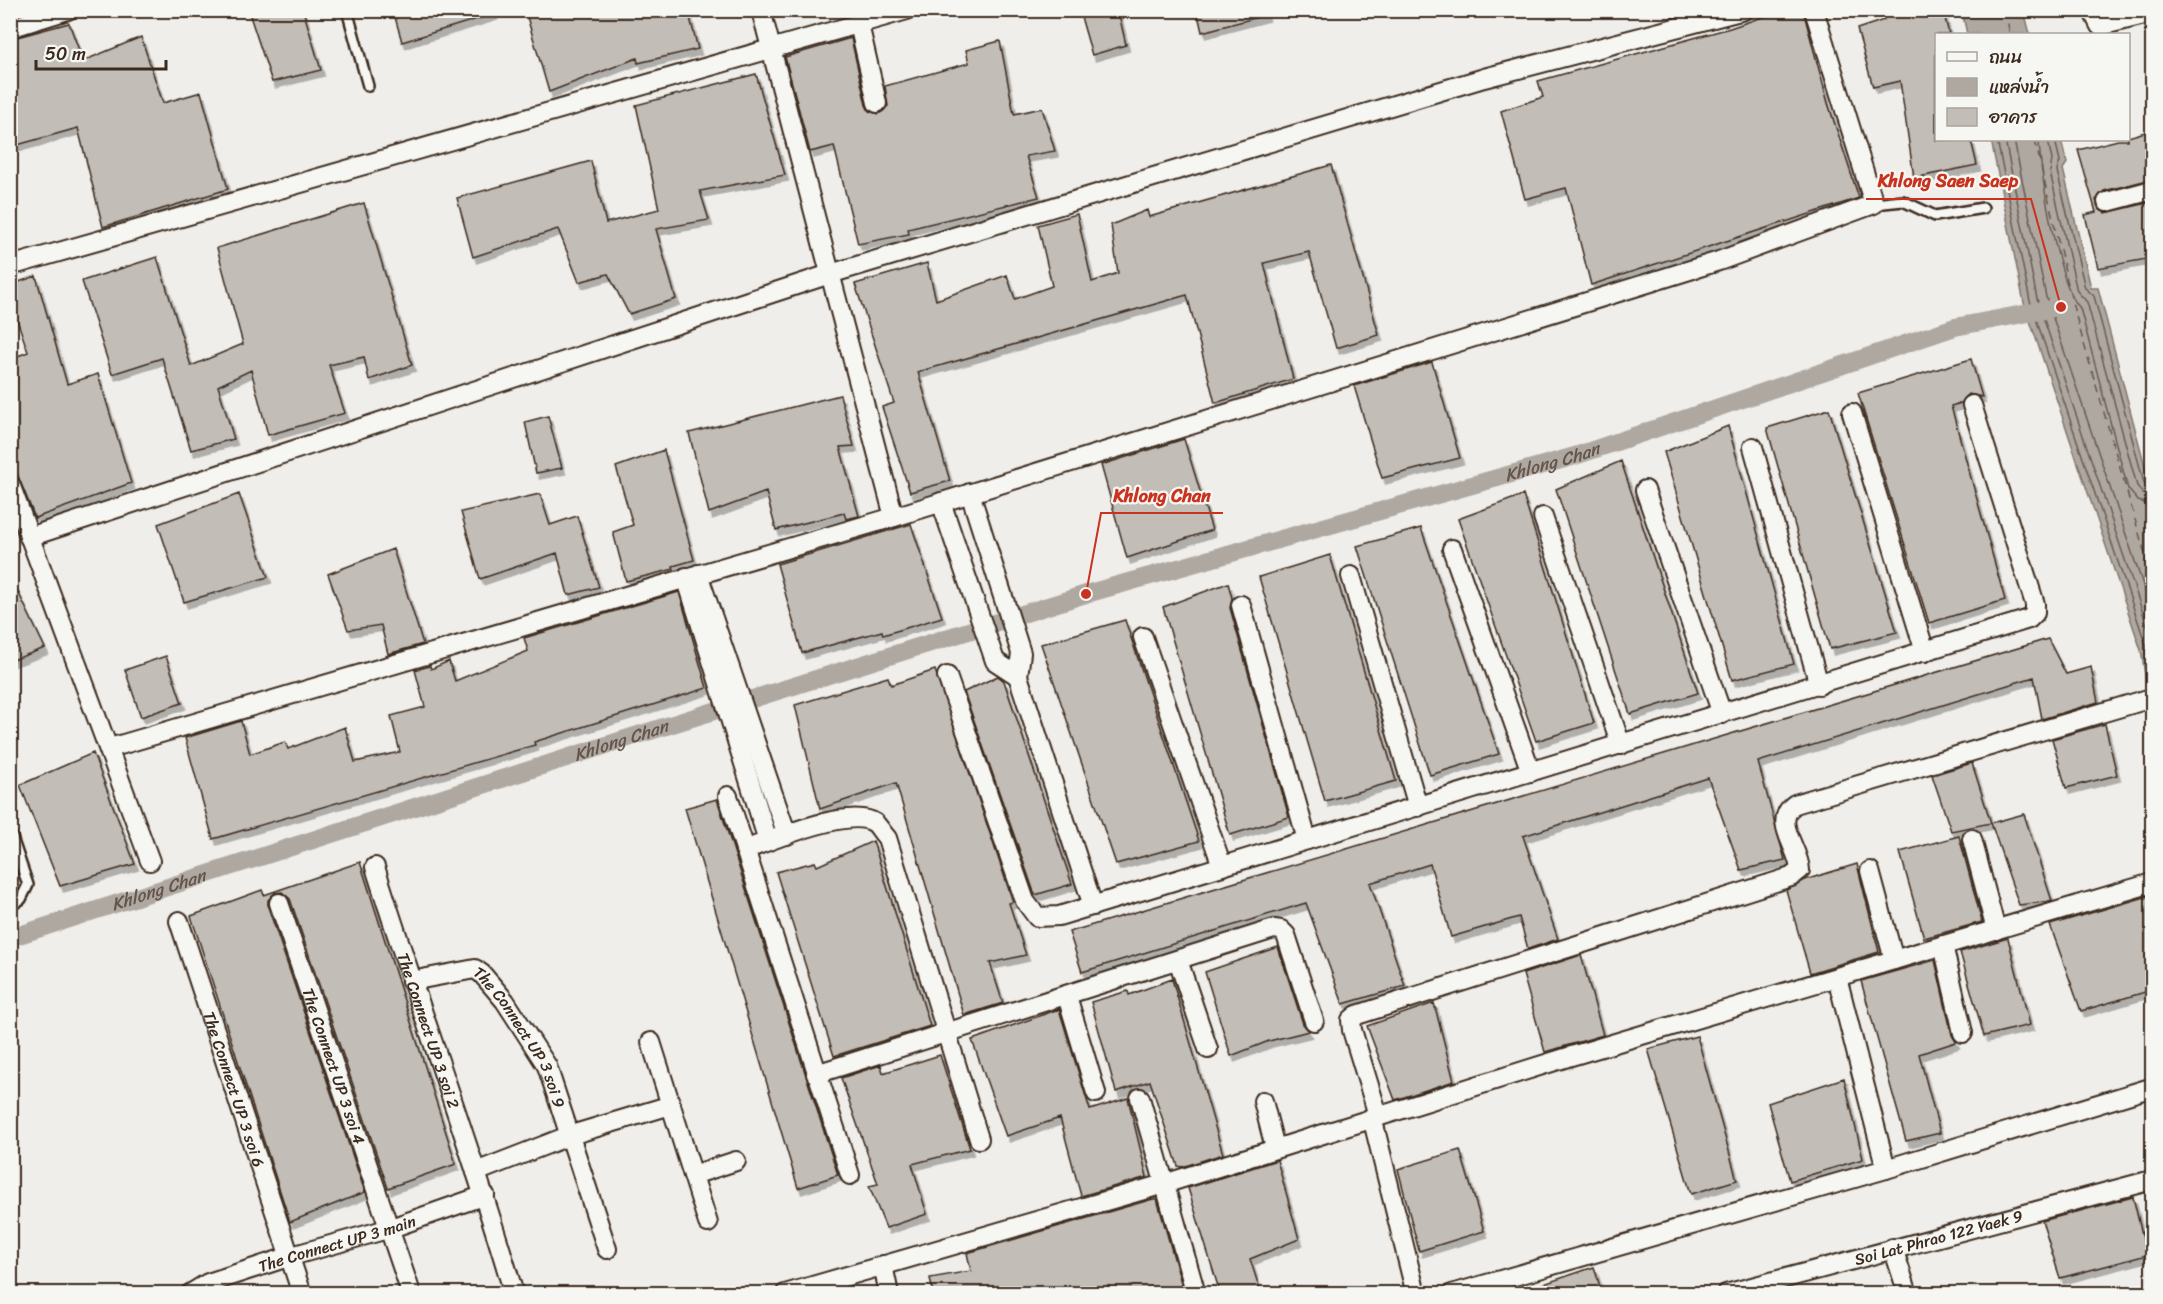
<svg xmlns="http://www.w3.org/2000/svg" width="2163" height="1304" font-family="Sriracha,'Playpen Sans Thai',sans-serif">
<style>
.water{fill:#afa8a1;stroke:#81766d;stroke-width:1.5}
.lines{fill:none;stroke-linecap:round;stroke-linejoin:round}
.shore{stroke:#695c52;stroke-width:1.5}
.canal{stroke:#afa8a1;stroke-width:18}
.ferry{stroke:#64564c;stroke-width:1.5;stroke-dasharray:8 6;stroke-linecap:butt}
.building{fill:#c2bdb7;stroke:#3b2a1e;stroke-width:1.5;filter:url(#shadow)}
.service-casing{stroke:#3b2a1e;stroke-width:14}
.minor-casing{stroke:#3b2a1e;stroke-width:22}
.service{stroke:#f6f6f2;stroke-width:9}
.minor{stroke:#f6f6f2;stroke-width:18}
.labels{text-anchor:middle;dominant-baseline:central;stroke-width:4.5;stroke-linejoin:round;paint-order:stroke}
.street-label{font-size:16px;fill:#3b2a1e;stroke:#f6f6f2}
.water-label{font-size:18px;font-style:italic;fill:#64564c;stroke:#f6f6f2}
.leader{fill:none;stroke:#c8321e;stroke-width:2}
.callout-dot{fill:#c8321e;stroke:#f6f6f2;stroke-width:2}
.callout-label{font-size:18px;text-anchor:middle;font-weight:bold;fill:#c8321e;stroke:#f6f6f2;stroke-width:4.5;stroke-linejoin:round;paint-order:stroke}
</style>
<defs>
<filter id="shadow"><feDropShadow dx="3.5" dy="6" stdDeviation="0" flood-color="#0004"/></filter>
</defs>
<rect width="100%" height="100%" fill="#efeeea"/>
<filter id="ink" filterUnits="userSpaceOnUse"><feTurbulence type="fractalNoise" baseFrequency=".0167" numOctaves="2"/><feDisplacementMap in="SourceGraphic" scale="12" xChannelSelector="R" yChannelSelector="G"/><feConvolveMatrix kernelMatrix="1 2 1 2 8 2 1 2 1" color-interpolation-filters="sRGB"/></filter>
<g filter="url(#ink)">
<path class="water" d="M1962 11H2024L2030 34H1967Z
M1991 140H2061L2067 163 2063 169 2091 288H2098L2152 493V716L2141 650 2024 303Z"/>
<g class="lines">
<path class="shore" d="M1997 140 2030 301 2147 648 2152 680
M2005 140 2037 299 2152 640
M2014 140 2046 297 2152 612
M2039 140C2040 172 2058 286 2080 308L2128 489 2138 501 2152 505
M2048 140 2052 160 2050 172 2077 291 2087 302 2137 486 2143 494 2152 496
M2055 140 2060 161 2057 171 2085 288 2094 296 2144 483 2152 489"/>
<path class="canal" id="s1" d="M10 938 622 740 1086 594 1575 456 1955 327 2050 309"/>
<path class="ferry" d="M2005 10 2010 34
M2035 140 2073 306 2152 578"/>
</g>
<path class="building" d="M248 10H303L321 70 272 82Z
M393 10H494V14L402 42Z
M525 10H688L698 49 638 63 637 58 549 92Z
M1079 10H1118L1126 45 1092 55Z
M1197 10H1265L1266 15 1202 32Z
M1783 10H1803L1828 103 1859 198 1591 285 1566 188 1525 199 1501 111 1543 97 1538 81 1730 28Z
M1880 10H1943L1949 34H1936V140H1971L1977 165 1914 178 1900 81 1873 87 1857 29 1884 20Z
M69 23 83 61 141 37 163 103 201 92 228 189 103 227 78 128 10 147V39Z
M851 38 866 105 869 111 879 114 888 106 885 86 969 63 966 50 1000 41 1014 114 1042 108 1055 151 1026 156 1039 197 908 229 909 234 858 244 834 146 810 152 785 57Z
M756 74 785 175 700 191 709 220 656 229 676 299 629 314 608 274 579 282 558 229 473 257 457 198 591 161 606 223 659 209 636 105Z
M2152 130V179L2104 191 2096 200 2099 209 2105 213 2152 202V258L2098 268 2085 215 2096 212 2078 150 2118 140H2128V137Z
M1331 165 1379 335 1336 348 1309 252 1264 263 1293 379 1215 403 1187 295 918 372 950 481 910 492 882 407 894 403 855 284 927 263 936 300 1007 275 1015 299 1052 286 1038 225 1077 214 1092 282 1118 273 1111 225 1147 210 1149 217Z
M364 203 412 365 369 380 364 357 329 365 345 413 268 435 251 370 218 386 234 439 191 450 162 358 112 374 82 281 157 257 191 366 243 344 217 248Z
M36 276 67 384 98 374 131 483 35 518 10 456V359L28 352 10 299V285Z
M1971 359 1982 397 1969 394 1961 403 1951 406 2005 600 1929 623 1858 393Z
M1432 362 1460 458 1382 478 1354 386Z
M840 395 854 446 840 447 859 516 846 519 844 513 776 530 766 492 709 513 689 433Z
M1829 409 1897 632 1830 649 1767 428Z
M548 416 562 468 536 473 525 422Z
M1728 426 1794 664 1732 680 1664 452Z
M1184 439 1212 530 1127 558 1101 465Z
M664 450 694 560 673 566 674 569 626 581 613 532 633 525 616 467Z
M1621 461 1698 693 1630 714 1556 489Z
M239 494 268 577 184 602 158 524Z
M540 494 550 525 577 516 599 587 568 595 557 553 480 579 461 512Z
M1523 495 1594 723 1536 741 1458 519Z
M911 524 942 617 883 635 882 631 802 653 777 564Z
M1421 528 1499 754 1430 775 1357 546Z
M393 549 423 644 388 654 381 625 348 630 328 574Z
M1330 555 1396 781 1325 801 1259 577Z
M10 575 45 648 10 661Z
M1228 583 1232 598 1230 608 1289 817 1230 835 1163 607Z
M679 592 707 688 534 742 535 745 213 839 185 738 241 721 250 754 285 742 288 749 345 727 355 762 400 752 391 716 425 707 415 670 430 666 431 669 449 661 455 681 528 651 524 638Z
M1125 620 1199 841 1116 864 1041 644Z
M2048 639 2066 674 2091 667 2098 702 2042 719 2034 677 1758 762 1785 860 1741 870 1708 778 1523 836 1558 939 1528 949 1519 917 1451 937 1430 864 1370 883 1405 986 1343 1004 1306 903 1082 972 1069 932Z
M166 656 182 703 141 717 125 670Z
M935 670 1013 902 1009 903 1026 955 990 963 1003 1003 964 1015 896 783 820 809 795 705 888 677 891 685Z
M998 676 1004 681 1072 884 1035 895 964 692Z
M2105 724 2117 775 2066 788 2052 739Z
M93 753 135 864 60 886 20 785Z
M1972 763 1991 823 1951 831 1932 775Z
M717 799 838 1175 798 1188 685 808Z
M2024 814 2052 901 2019 905 1991 823Z
M1959 836 1982 922 1924 938 1900 852Z
M873 841 930 1026 834 1056 776 872 815 862 817 866Z
M360 862 456 1164 388 1188 290 899 282 892 275 893 268 900V907L365 1192 290 1222 191 916 262 890 264 895Z
M1857 864 1879 952 1810 973 1786 890 1805 880Z
M2152 895V990L2081 1011 2050 925Z
M2008 938 2030 1025 1984 1036 1960 952Z
M1278 947 1303 1024 1309 1031 1269 1041 1231 1056 1205 972Z
M1581 955 1603 1035 1545 1052 1523 974Z
M1935 960 1952 1035 1956 1042 1919 1054 1940 1133 1906 1141 1861 981Z
M1172 979 1223 1154 1182 1167 1178 1166 1150 1081 1116 1092 1091 1002 1128 991 1129 995Z
M1434 1003 1454 1081 1395 1100 1367 1026Z
M1059 1009 1090 1110 1128 1098 1147 1177 1081 1196 1060 1118 1006 1136 972 1040Z
M1697 1036 1737 1180 1691 1194 1648 1049Z
M940 1055 970 1149 912 1164 927 1214 886 1228 869 1186 878 1184 841 1078 881 1065 883 1073Z
M1844 1078 1863 1159 1790 1181 1768 1103Z
M1460 1150 1484 1231 1419 1251 1398 1169Z
M1277 1160 1299 1239 1250 1259 1261 1293H1220L1188 1188Z
M2133 1197 2147 1255 2060 1278 2042 1221Z
M1153 1199H1157L1184 1293H933L930 1278 971 1271 967 1253Z
M1594 1267 1602 1293H1523V1291Z"/>
<g class="lines">
<defs>
<path id="service" d="M347 10 368 86
M1874 204 1903 201 1935 216 1983 208
M10 832 28 885 21 899 10 906"/>
<g id="minor">
<path d="M761 10 894 517"/>
<path d="M2092 10 2100 26 2152 13"/>
<path d="M859 24 877 103"/>
<path d="M10 28 68 10"/>
<path d="M2107 202 2152 190"/>
<path d="M10 266 907 10"/>
<path d="M1852 413 1925 652"/>
<path d="M1753 447 1819 685"/>
<path d="M10 484 150 861"/>
<path d="M1645 490 1722 714"/>
<path d="M941 502 995 661 1018 676 1021 653 970 493"/>
<path d="M1543 517 1621 745"/>
<path d="M29 537 830 274 1484 78 1744 10"/>
<path d="M1452 549 1531 772"/>
<path d="M698 574 787 835"/>
<path d="M1351 576 1418 807"/>
<path d="M686 577 768 841"/>
<path d="M1241 605 1307 840"/>
<path d="M1143 637 1222 866"/>
<path d="M947 676 1025 901 1037 917 1059 916 2029 619 2035 613V604L1972 405"/>
<path d="M1018 676 1093 906"/>
<path d="M110 748 894 517 1719 261 1874 204 1814 10"/>
<path d="M728 796 850 1175"/>
<path d="M1972 839 1996 930"/>
<path d="M745 850C771 840 851 806 875 823 879 827 883 834 887 838L979 1139"/>
<path id="s2" d="M375 867C420 1010 472 1150 514 1294"/>
<path d="M1870 871 1894 960"/>
<path id="s3" d="M279 903 411 1293"/>
<path id="s4" d="M179 921 302 1294"/>
<path d="M1943 945 1963 1033"/>
<path d="M1178 960 1208 1049"/>
<path d="M1837 977 1886 1169"/>
<path id="s5" d="M411 981 475 969 482 974 505 1001 547 1066 607 1249"/>
<path d="M1067 996 1096 1093"/>
<path d="M651 1042 708 1223"/>
<path d="M816 1074 1274 929 1281 930 1286 935 1314 1021"/>
<path d="M1140 1098 1196 1294"/>
<path d="M1263 1101 1275 1148"/>
<path d="M1378 1115 1352 1030 1351 1020 1357 1015 1791 877 1800 870C1799 847 1771 821 1795 804L2148 699"/>
<path d="M1372 1117 1416 1294"/>
<path d="M476 1172 571 1135 671 1105"/>
<path d="M693 1175 736 1161"/>
<path d="M1893 1248 1908 1294"/>
<path d="M883 1265 889 1294"/>
<path id="s6" d="M190 1294 208 1283 288 1257 391 1228 485 1195"/>
<path d="M785 1294 1164 1184 1568 1057 2152 883"/>
<path d="M1452 1294 1886 1169 2150 1088"/>
<path id="s7" d="M1726 1294 2152 1180"/>
</g>
</defs>
<use href="#service" class="service-casing"/>
<use href="#minor" class="minor-casing"/>
<use href="#service" class="service"/>
<use href="#minor" class="minor"/>
</g>
</g>
<g class="labels">
<g class="street-label">
<text stroke="none"><textPath href="#s2" startOffset="172">The Connect UP 3 soi 2</textPath></text>
<text stroke="none"><textPath href="#s5" startOffset="148">The Connect UP 3 soi 9</textPath></text>
<text stroke="none"><textPath href="#s3" startOffset="172">The Connect UP 3 soi 4</textPath></text>
<text stroke="none"><textPath href="#s4" startOffset="177">The Connect UP 3 soi 6</textPath></text>
<text stroke="none"><textPath href="#s7" startOffset="220">Soi Lat Phrao 122 Yaek 9</textPath></text>
<text stroke="none"><textPath href="#s6" startOffset="156">The Connect UP 3 main</textPath></text>
</g>
<g class="water-label">
<text stroke="none"><textPath href="#s1" startOffset="1614">Khlong Chan</textPath></text>
<text stroke="none"><textPath href="#s1" startOffset="642">Khlong Chan</textPath></text>
<text stroke="none"><textPath href="#s1" startOffset="156">Khlong Chan</textPath></text>
</g>
</g>
<path class="leader" d="M2061 307L2031 199H1866M1086 594L1101 513H1223"/>
<g class="callout-dot">
<circle cx="2061" cy="307" r="6"/>
<circle cx="1086" cy="594" r="6"/>
</g>
<g class="callout-label">
<text x="1948" y="187">Khlong Saen Saep</text>
<text x="1162" y="502">Khlong Chan</text>
</g>
<rect width="2163" height="1304" fill="none" stroke="#f6f6f2" stroke-width="36"/>
<rect x="18" y="18" width="2127" height="1268" fill="none" stroke="#3b2a1e" stroke-width="2" filter="url(#ink)"/>
<rect x="1935" y="33" width="195" height="108" fill="#f6f6f2" stroke="#aba49d" stroke-width="1.5"/>
<rect x="1947" y="52" width="30" height="9" fill="#f6f6f2" stroke="#aba49d" stroke-width="1.5"/>
<text x="1989" y="63" font-size="18" fill="#3b2a1e">ถนน</text>
<rect x="1947" y="78" width="30" height="18" fill="#afa8a1" stroke="#aba49d" stroke-width="1.5"/>
<text x="1989" y="93" font-size="18" fill="#3b2a1e">แหล่งน้ำ</text>
<rect x="1947" y="108" width="30" height="18" fill="#c2bdb7" stroke="#aba49d" stroke-width="1.5"/>
<text x="1989" y="123" font-size="18" fill="#3b2a1e">อาคาร</text>
<path d="M36 60v9h130v-9" fill="none" stroke="#3b2a1e" stroke-width="3"/>
<text x="45" y="60" font-size="18" fill="#3b2a1e" stroke="#f6f6f2" stroke-width="4.5" paint-order="stroke">50 m</text>
</svg>
